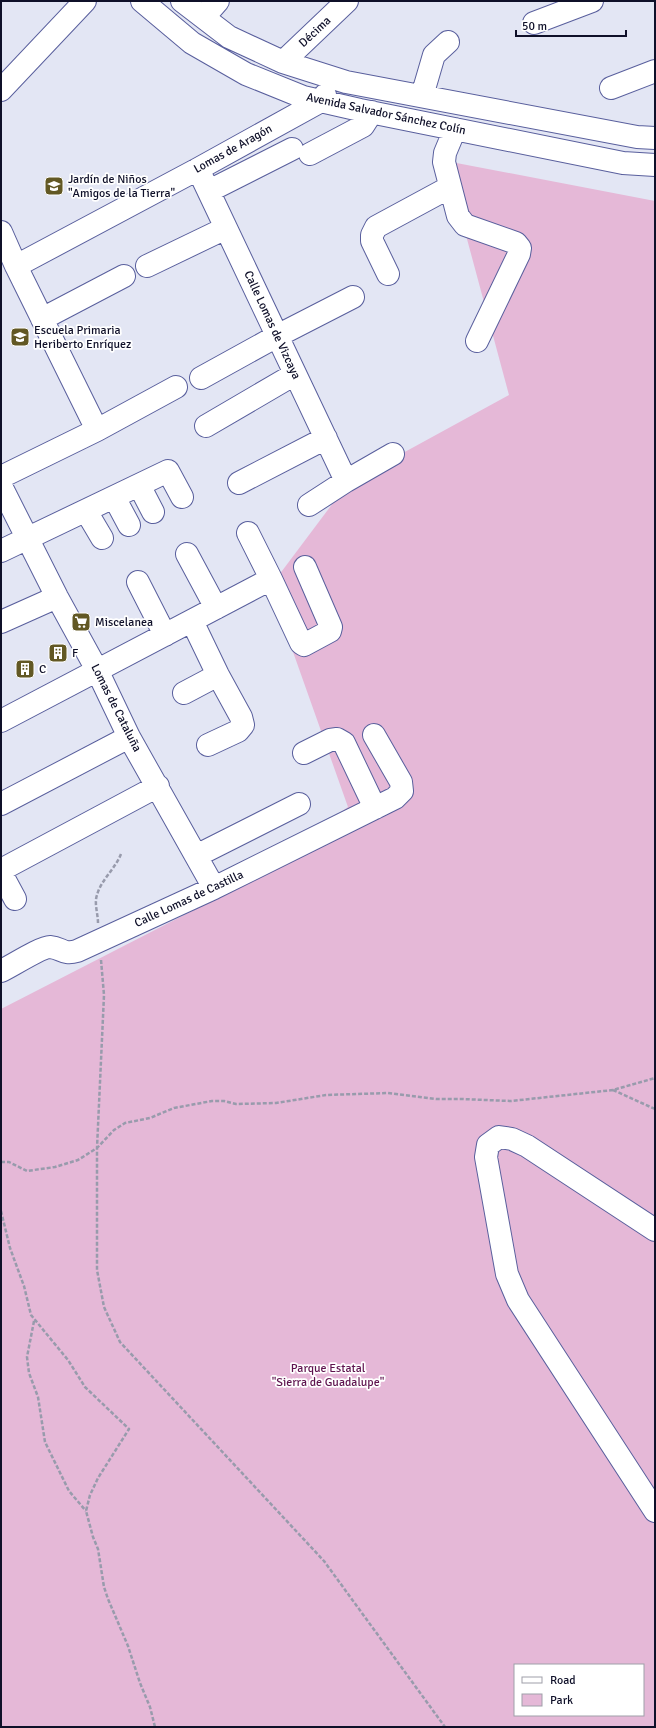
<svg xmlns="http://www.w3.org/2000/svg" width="656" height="1728" font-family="Signika,sans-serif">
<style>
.green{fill:#e5b8d7;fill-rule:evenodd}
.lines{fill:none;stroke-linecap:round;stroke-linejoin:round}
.minor-casing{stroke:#595f9d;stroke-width:24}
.path{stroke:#989bac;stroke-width:2.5;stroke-dasharray:4 2;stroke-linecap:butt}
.minor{stroke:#fff;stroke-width:22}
.labels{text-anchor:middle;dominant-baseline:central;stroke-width:3.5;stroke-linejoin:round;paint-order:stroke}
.street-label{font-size:12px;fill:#0f1029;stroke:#fff}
.poi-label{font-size:12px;fill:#0f1029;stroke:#fff;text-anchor:start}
.park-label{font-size:12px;fill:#5f144f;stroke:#fff}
</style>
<rect width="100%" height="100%" fill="#e3e6f4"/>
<path class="green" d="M446 161 655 201V1727H1V1009L225 894 348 807 270 587 348 483 509 395ZM515 1665H643V1715H515Z"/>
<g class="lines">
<defs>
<path id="minor" d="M142 1 192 43 246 74 303 97 360 110 623 163 655 165
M182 1 229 37 283 62 346 82 637 137 655 138
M204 17 218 1
M534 23 592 1
M283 62 347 1
M611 88 655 71
M1 90 85 1
M422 96 434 55 448 42
M455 129 445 153 444 162 458 216 465 225 516 243 520 248 519 254 477 341
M310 154 363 126 372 112
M198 169 346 481
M209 191 292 149
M1 232 16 266 97 430
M16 266 198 169 321 101 325 95
M147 266 226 228
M388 274 372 241V235L376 227 450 187
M42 319 124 276
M201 378 277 336 353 297
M206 426 295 374
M1 477 97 430 176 387
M239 483 326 438
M139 485 153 512
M1 486 57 597 97 670 129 737 214 888
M114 497 129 525
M309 505 346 481 393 454
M86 511 102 538
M248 533 271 579 301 643 304 645 330 631 331 627 305 567
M1 551 168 471 182 497
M187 554 216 608
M138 582 165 635
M192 621 218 675 241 717 243 725 238 731 208 745
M1 622 57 597
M184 693 218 675
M1 721 271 579
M304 753 330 740 337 739 344 743 375 808
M1 804 129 737
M196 856 299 804
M1 870 158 786
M1 873 15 899
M1 971C10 967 41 947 50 947 62 948 63 955 77 951L214 888 395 798 402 791 401 782 374 735
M655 1230 527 1146 512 1139 499 1137 488 1145 486 1157 507 1274 518 1300 655 1511"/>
</defs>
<use href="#minor" class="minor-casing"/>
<path class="path" d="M98 923C98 914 94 903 97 895 101 880 115 869 121 854
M101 960 104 995 97 1148V1270L104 1307 120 1342 324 1561 445 1727
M613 1090 655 1109
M1 1162H9L27 1171 55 1167 78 1160 97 1148 114 1130 125 1123 150 1118 174 1108 212 1101H224L236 1104 276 1103 326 1095 388 1093 436 1099H461L511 1101 613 1090 655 1078
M1 1211 10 1248 24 1286 31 1315 68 1360 85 1387 129 1429 98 1478 90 1495 86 1511 93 1537 98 1549 104 1587 108 1599 128 1646 140 1683 150 1707 155 1727
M34 1321 27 1357 29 1373 38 1397 45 1442 69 1491 86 1511"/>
<use href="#minor" class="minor"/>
</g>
<defs>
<symbol id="school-square" viewBox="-11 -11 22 22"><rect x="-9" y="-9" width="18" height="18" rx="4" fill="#625824" stroke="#fff"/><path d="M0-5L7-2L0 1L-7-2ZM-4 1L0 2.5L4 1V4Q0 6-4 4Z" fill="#fff"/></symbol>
<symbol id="supermarket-square" viewBox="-11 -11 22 22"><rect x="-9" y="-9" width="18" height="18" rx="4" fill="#625824" stroke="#fff"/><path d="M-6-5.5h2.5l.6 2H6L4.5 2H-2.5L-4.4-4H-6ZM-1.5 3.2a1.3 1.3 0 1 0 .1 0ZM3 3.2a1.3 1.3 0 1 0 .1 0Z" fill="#fff"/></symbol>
<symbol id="building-square" viewBox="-11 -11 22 22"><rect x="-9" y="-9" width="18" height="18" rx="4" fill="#625824" stroke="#fff"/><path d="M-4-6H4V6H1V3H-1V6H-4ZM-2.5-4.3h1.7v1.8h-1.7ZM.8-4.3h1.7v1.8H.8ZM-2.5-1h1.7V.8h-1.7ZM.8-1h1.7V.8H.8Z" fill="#fff"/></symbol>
</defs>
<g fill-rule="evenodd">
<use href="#school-square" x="43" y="175" width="22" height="22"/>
<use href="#school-square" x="9" y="326" width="22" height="22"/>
<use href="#supermarket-square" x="70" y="611" width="22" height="22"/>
<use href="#building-square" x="47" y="642" width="22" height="22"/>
<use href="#building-square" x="14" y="658" width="22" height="22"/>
</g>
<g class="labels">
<g class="street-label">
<text transform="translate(315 32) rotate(-43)">Décima</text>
<text transform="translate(386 114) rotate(12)">Avenida Salvador Sánchez Colín</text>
<text transform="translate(233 149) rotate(-29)">Lomas de Aragón</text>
<text transform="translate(272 325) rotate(65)">Calle Lomas de Vizcaya</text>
<text transform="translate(116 708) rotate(63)">Lomas de Cataluña</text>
<text transform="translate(189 899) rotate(-25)">Calle Lomas de Castilla</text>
</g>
<g class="poi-label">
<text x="68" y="179">Jardín de Niños<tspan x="68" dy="14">"Amigos de la Tierra"</tspan></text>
<text x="34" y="330">Escuela Primaria<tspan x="34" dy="14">Heriberto Enríquez</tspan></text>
<text x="95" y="622">Miscelanea</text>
<text x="72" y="653">F</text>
<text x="39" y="669">C</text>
</g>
<g class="park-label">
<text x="328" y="1368">Parque Estatal<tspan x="328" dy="14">"Sierra de Guadalupe"</tspan></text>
</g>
</g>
<rect width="656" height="1728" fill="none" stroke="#0f1029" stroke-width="4"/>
<rect x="514" y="1664" width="130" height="52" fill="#ffffff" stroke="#9f9fa9"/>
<rect x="522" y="1677" width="20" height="6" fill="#ffffff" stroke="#9f9fa9"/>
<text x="550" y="1684" font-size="12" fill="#0f1029">Road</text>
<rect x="522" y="1694" width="20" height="12" fill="#e5b8d7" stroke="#9f9fa9"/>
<text x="550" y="1704" font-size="12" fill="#0f1029">Park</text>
<path d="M516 30v6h110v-6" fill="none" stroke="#0f1029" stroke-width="2"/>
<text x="522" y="30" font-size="12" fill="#0f1029" stroke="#ffffff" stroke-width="3" paint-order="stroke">50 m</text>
</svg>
